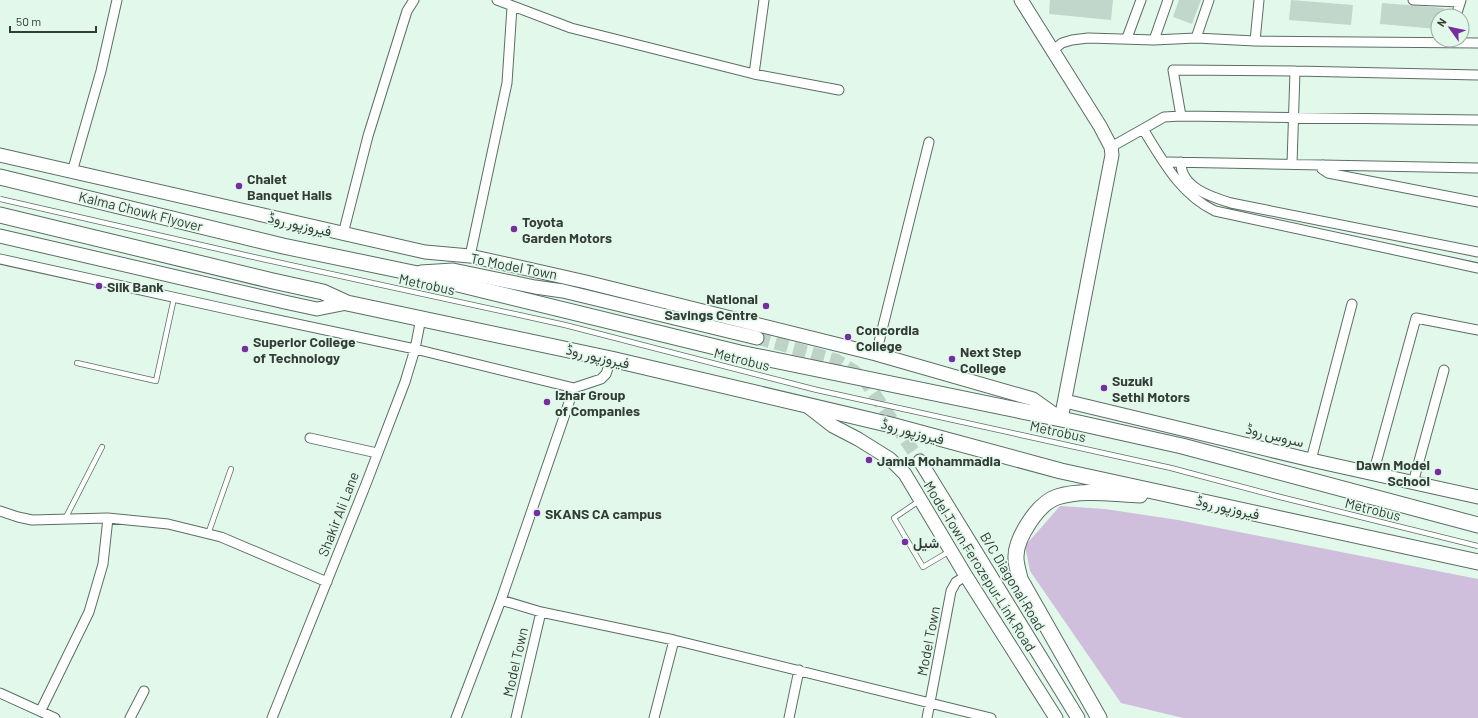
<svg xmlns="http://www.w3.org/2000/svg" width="1478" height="718" font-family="Barlow,Vazirmatn,sans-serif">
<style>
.green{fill:#cfbfdc}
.building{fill:#c2d7cb}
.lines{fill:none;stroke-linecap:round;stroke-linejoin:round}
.secondary-tunnel{stroke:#bfd2c7;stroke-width:13;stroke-dasharray:13 6;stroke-linecap:butt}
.lane-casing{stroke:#5b6e64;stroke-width:6}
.street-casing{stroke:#5b6e64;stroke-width:11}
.secondary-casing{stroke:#5b6e64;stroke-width:15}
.primary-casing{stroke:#5b6e64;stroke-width:17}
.lane{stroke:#fff;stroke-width:4.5}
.street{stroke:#fff;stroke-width:9}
.secondary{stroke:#fff;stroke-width:13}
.primary{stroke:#fff;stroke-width:15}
.lane-bridge-casing{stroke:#5b6e64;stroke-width:6;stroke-linecap:butt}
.lane-bridge{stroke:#fff;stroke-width:4.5}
.poi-dot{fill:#752da0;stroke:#e2f8eb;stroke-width:1.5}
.labels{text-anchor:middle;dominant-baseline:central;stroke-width:3.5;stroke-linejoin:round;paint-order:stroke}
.poi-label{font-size:14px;font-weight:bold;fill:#333c37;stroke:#e2f8eb;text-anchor:start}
.street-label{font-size:14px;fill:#333c37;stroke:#e2f8eb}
</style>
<rect width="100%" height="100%" fill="#e2f8eb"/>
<path class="green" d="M1060 506 1105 509 1178 520 1478 579V718H1183L1121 703 1030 571 1025 546Z"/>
<path class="building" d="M1050 0H1113L1111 20 1049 14Z
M1179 0H1201L1192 24 1173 17Z
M1291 0 1353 5 1351 25 1289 20Z
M1382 3 1444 8 1443 16H1438V29L1380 24Z"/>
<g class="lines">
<path class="secondary-tunnel" d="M757 338 836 360 854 371 866 382 920 461"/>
<defs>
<path id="lane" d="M77 363 156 381 174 298
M919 501 894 518 923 567 950 551
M65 519 102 447
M208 534 231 469"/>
<path id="street" d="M497 0 571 28 754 74 839 90
M1413 0 1460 2
M1456 16 1461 0
M1127 38 1141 0
M1196 38 1209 0
M1154 40 1168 0
M1255 41 1259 0
M1053 50 1062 43 1072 40 1088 38 1154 40 1196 38 1255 41 1478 43
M754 74 764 0
M1181 116 1173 70 1295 71 1478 75
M1143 129 1164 117 1181 116 1478 120
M1111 147 1143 129C1163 161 1180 194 1215 211L1478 268
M1181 162C1180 187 1211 197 1231 203L1478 252
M1165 164 1168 162 1478 168
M1292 164 1295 71
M1323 165 1322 169 1328 173 1478 202
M72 172 101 71 117 0
M343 234 368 136 407 11 414 0
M470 256 507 83 512 7
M0 259 245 313 415 349 574 388 601 379 606 374 611 359
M876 354 929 142
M310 438 377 453
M1311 460 1352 304
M1373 474 1416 318 1478 330
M1413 483 1444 370
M0 511 18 517 32 520 108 518 168 524 221 537 327 582
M501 600 541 612 674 640 991 718
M0 693 55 718
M41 710 89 612 103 564 108 518
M130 718 144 691
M272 718 366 484 405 382 415 349 421 318
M456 718 501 600 574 388
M516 718 541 612
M654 718 674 640
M789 718 799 670
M927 718 951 591 956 582 966 576"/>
<path id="secondary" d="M0 155 425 252 470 256 586 282 876 354 1033 399 1061 419 1112 155 1111 147 1100 126 1021 0
M0 236 289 303 317 309 347 303
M421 272 453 270 535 287 563 291 757 338
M1065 401 1311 460 1478 497
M806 405 833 426 858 439 890 459 905 474 966 576 1056 718
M920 461 1078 718"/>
<path id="primary" d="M0 177 283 246 413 273 740 353 1061 419 1182 446 1478 525
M0 215 273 281 323 292 347 303 611 359 891 425 1061 471 1478 562
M1099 718 1020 579C1019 573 1016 565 1016 558 1015 539 1038 503 1057 497 1083 489 1113 494 1140 495"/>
</defs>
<use href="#lane" class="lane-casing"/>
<use href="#street" class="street-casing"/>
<use href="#secondary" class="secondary-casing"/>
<use href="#primary" class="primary-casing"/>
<use href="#lane" class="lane"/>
<use href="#street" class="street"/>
<use href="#secondary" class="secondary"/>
<use href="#primary" class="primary"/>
<defs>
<path id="lane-bridge" d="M0 199 249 256 565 325 817 390 1171 468 1280 497 1478 546"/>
</defs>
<use href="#lane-bridge" class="lane-bridge-casing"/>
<use href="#lane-bridge" class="lane-bridge"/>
</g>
<g class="poi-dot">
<circle cx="239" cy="186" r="4"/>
<circle cx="514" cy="229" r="4"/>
<circle cx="99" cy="286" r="4"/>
<circle cx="766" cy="306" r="4"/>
<circle cx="848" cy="337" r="4"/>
<circle cx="245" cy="349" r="4"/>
<circle cx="952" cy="359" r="4"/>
<circle cx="1104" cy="388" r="4"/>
<circle cx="547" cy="402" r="4"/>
<circle cx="869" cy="460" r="4"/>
<circle cx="1438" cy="472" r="4"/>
<circle cx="537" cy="513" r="4"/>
<circle cx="905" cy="542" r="4"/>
</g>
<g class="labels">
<g class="poi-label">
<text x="247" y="178">Chalet<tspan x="247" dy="16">Banquet Halls</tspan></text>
<text x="522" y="221">Toyota<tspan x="522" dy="16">Garden Motors</tspan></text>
<text x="107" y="286">Silk Bank</text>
<text x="758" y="298" text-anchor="end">National<tspan x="758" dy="16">Savings Centre</tspan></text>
<text x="856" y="329">Concordia<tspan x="856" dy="16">College</tspan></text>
<text x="253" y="341">Superior College<tspan x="253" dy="16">of Technology</tspan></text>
<text x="960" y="351">Next Step<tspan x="960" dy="16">College</tspan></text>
<text x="1112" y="380">Suzuki<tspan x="1112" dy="16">Sethi Motors</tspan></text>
<text x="555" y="394">Izhar Group<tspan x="555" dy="16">of Companies</tspan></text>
<text x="877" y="460">Jamia Mohammadia</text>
<text x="1430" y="464" text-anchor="end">Dawn Model<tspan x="1430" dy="16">School</tspan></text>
<text x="545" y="513">SKANS CA campus</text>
<text x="913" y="542">شیل</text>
</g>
<g class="street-label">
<text transform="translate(141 211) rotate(14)">Kalma Chowk Flyover</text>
<text transform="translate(300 224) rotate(13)">فیروزپور روڈ</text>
<text transform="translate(514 266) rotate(11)">To Model Town</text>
<text transform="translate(427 284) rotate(12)">Metrobus</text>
<text transform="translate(598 356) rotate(13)">فیروزپور روڈ</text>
<text transform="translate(742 359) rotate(14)">Metrobus</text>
<text transform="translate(913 431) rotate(15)">فیروزپور روڈ</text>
<text transform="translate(1058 431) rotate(12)">Metrobus</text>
<text transform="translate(1275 435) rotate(14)">سروس روڈ</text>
<text transform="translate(1228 507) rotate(13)">فیروزپور روڈ</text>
<text transform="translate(1373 509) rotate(14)">Metrobus</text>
<text transform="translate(338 514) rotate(-69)">Shakir Ali Lane</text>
<text transform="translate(980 566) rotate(58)">Model Town Ferozepur Link Road</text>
<text transform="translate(1013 581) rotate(59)">B/C Diagonal Road</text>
<text transform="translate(928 641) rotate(-79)">Model Town</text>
<text transform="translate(515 662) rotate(-77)">Model Town</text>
</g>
</g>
<g transform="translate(1450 28) rotate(303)"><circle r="19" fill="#e2f8eb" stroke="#9cada3"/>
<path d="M0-3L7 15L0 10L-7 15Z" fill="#752da0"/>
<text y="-6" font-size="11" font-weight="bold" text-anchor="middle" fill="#333c37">N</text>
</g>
<path d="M10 26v6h86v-6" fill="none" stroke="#333c37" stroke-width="2"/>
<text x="16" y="26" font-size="12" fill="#333c37" stroke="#e2f8eb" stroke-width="3" paint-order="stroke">50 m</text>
</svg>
